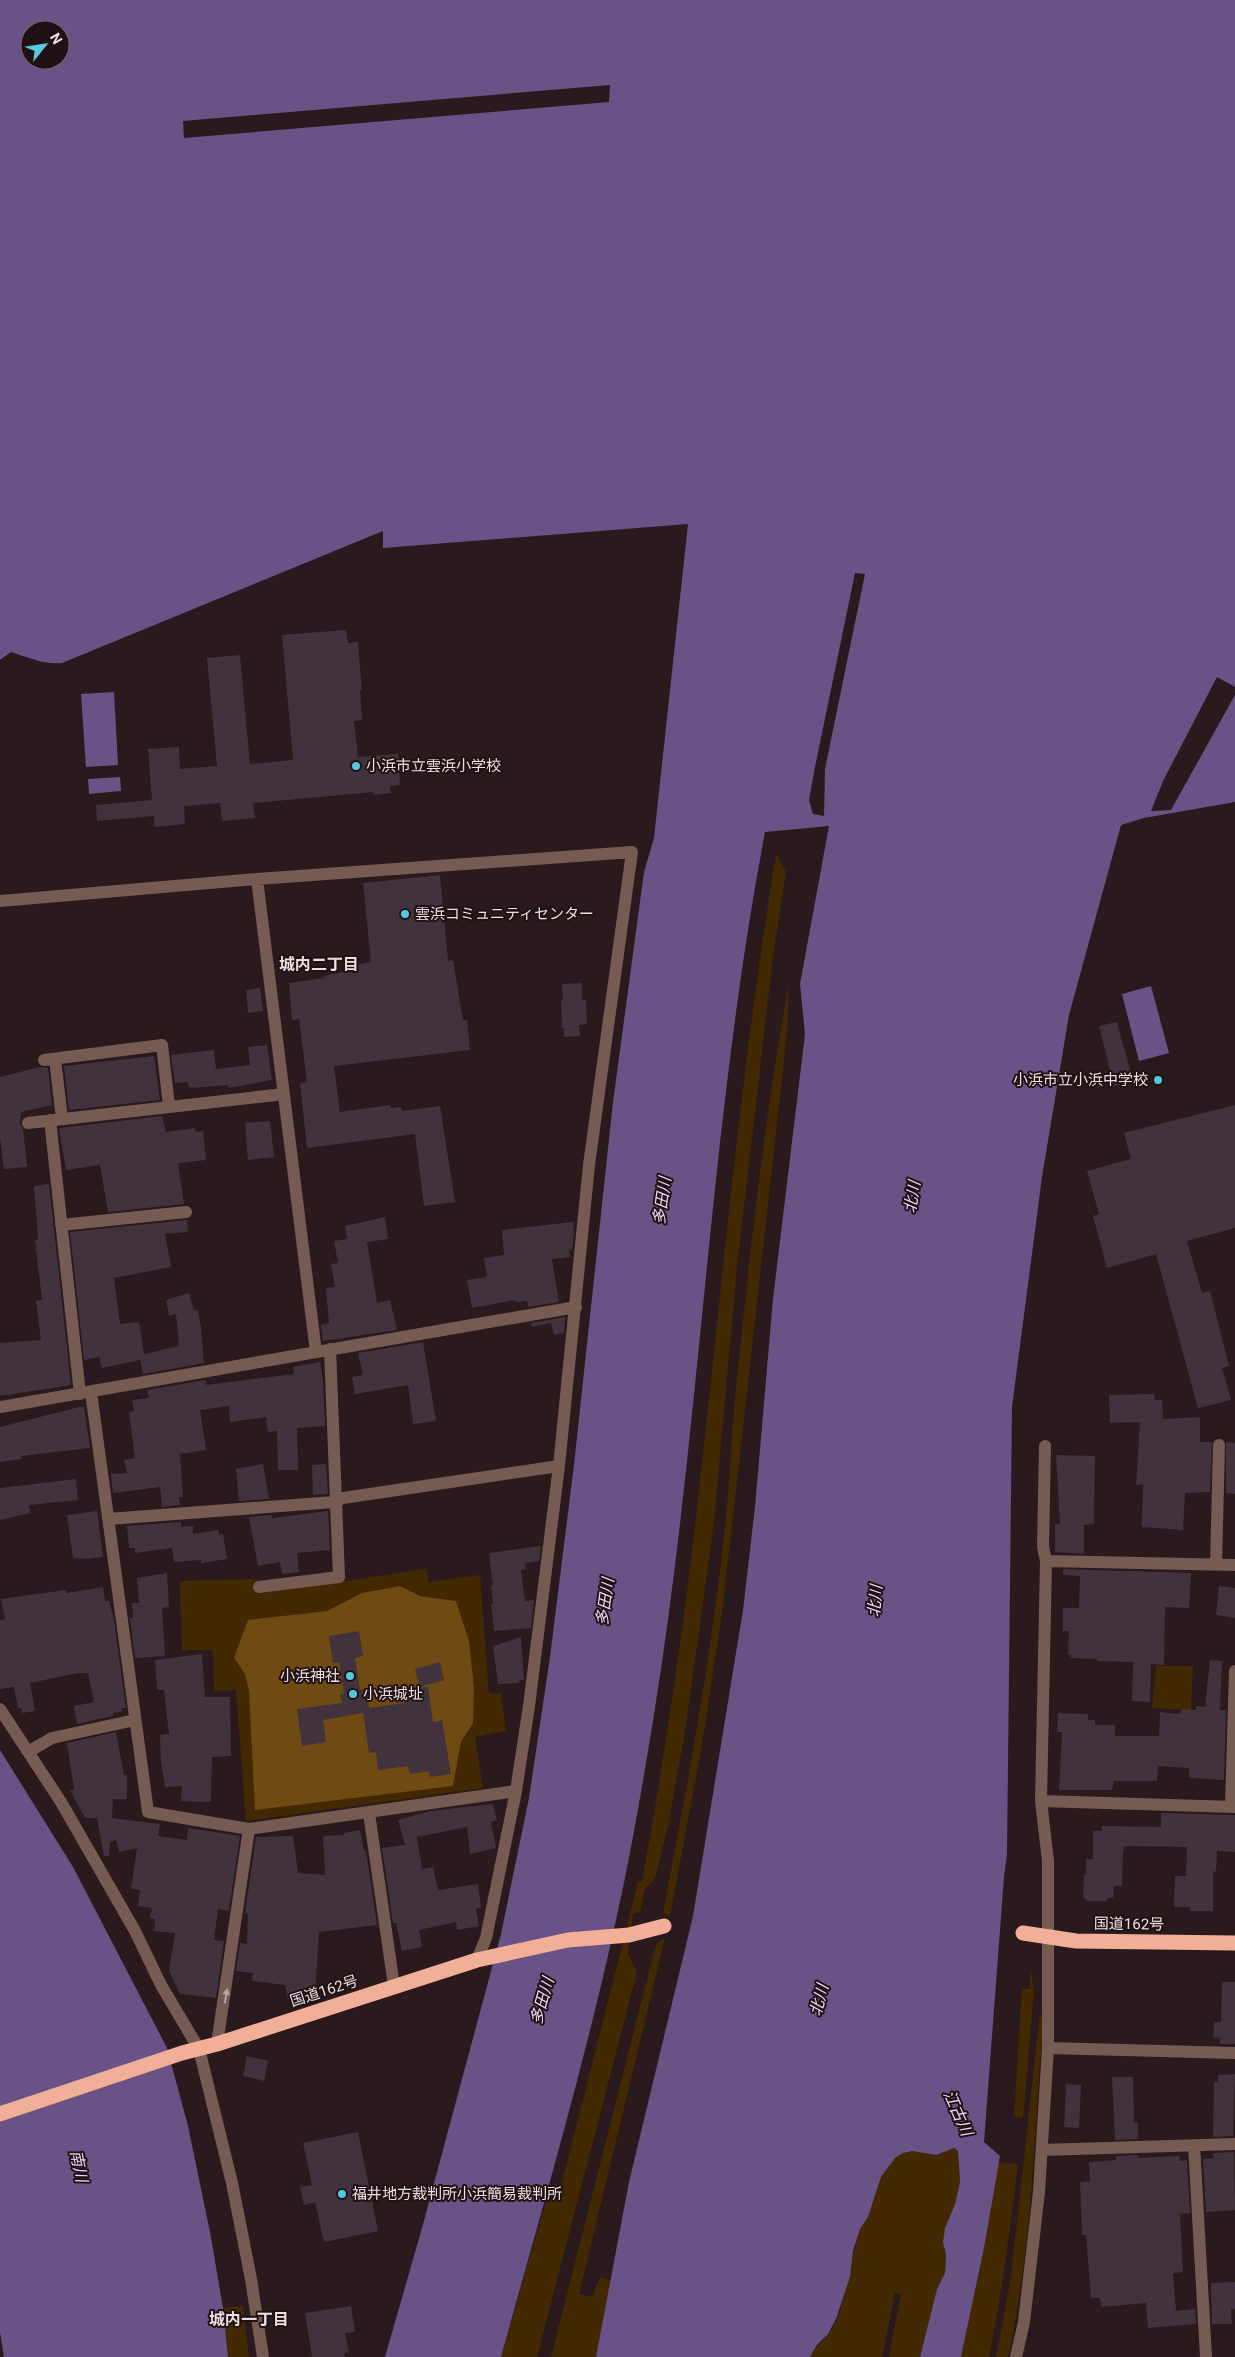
<svg xmlns="http://www.w3.org/2000/svg" width="1235" height="2357" font-family="Roboto,'Noto Sans JP',sans-serif">
<style>
.green{fill:#422902;fill-rule:evenodd}
.forest{fill:#704a13}
.water{fill:#695285;fill-rule:evenodd}
.pier{fill:#2a1a1d}
.building{fill:#41333d}
.lines{fill:none;stroke-linecap:round;stroke-linejoin:round}
.minor{stroke:#765b52;stroke-width:12}
.highway{stroke:#f1af97;stroke-width:15}
.oneway{fill:#b7a4a1}
.poi-dot{fill:#53cadc;stroke:#201114;stroke-width:2}
.labels{text-anchor:middle;dominant-baseline:central;stroke-width:4;stroke-linejoin:round;paint-order:stroke}
.poi-label{font-size:15px;fill:#ece0e1;stroke:#201114;text-anchor:start}
.street-label{font-size:15px;fill:#ece0e1;stroke:#201114}
.neighbourhood-label{font-size:16px;font-weight:bold;fill:#ece0e1;stroke:#201114}
.water-label{font-size:16px;font-style:italic;fill:#e9dbfc;stroke:#201114}
</style>
<rect width="100%" height="100%" fill="#2a1a1d"/>
<path class="green" d="M776 854 786 872 773 956 737 1267 714 1522 686 1725 669 1821 655 1879 645 1889 640 1912 633 1914 628 1954 637 1972 537 2357H501L551 2184 561 2187 638 1882H642C663 1767 680 1652 694 1536 720 1309 739 1080 776 854Z
M789 982 787 1033 723 1606 702 1745 670 1916 663 1913C687 1785 712 1656 725 1526 730 1484 731 1441 735 1399 749 1259 764 1119 789 982Z
M426 1569 429 1582 480 1575 489 1694 501 1693 506 1731 475 1737 483 1788 246 1821 236 1690 214 1691 213 1650H182L180 1581 257 1579V1594ZM400 1586 420 1596 456 1601 473 1723 461 1742 453 1786 249 1691 245 1674 249 1620 327 1611 362 1593Z
M1156 1666H1193L1191 1710 1152 1708Z
M665 1938 579 2294 592 2297 600 2277 612 2280 596 2357H551L653 1956 657 1943Z
M1030 1967 1034 1990 1023 2118 1014 2117 1022 1989H1030Z
M1040 2013C1046 2025 1040 2061 1039 2077 1033 2170 1028 2266 1008 2357H996L1011 2277Z
M954 2148 958 2151 960 2182 955 2204 945 2228 943 2242 946 2255 945 2273 937 2289 920 2357H889L901 2294 895 2293 882 2357H810C818 2343 831 2334 837 2319 848 2290 851 2259 860 2229L868 2217 881 2177 895 2158 903 2153 912 2151 936 2155Z
M998 2162 1018 2164C1010 2229 1002 2293 989 2357H961L984 2248Z
M243 2306 249 2357H228L223 2308Z"/>
<path class="forest" d="M400 1586 420 1596 456 1601 469 1641 474 1689 473 1723 461 1742 453 1786 255 1810 249 1691 245 1674 234 1658 248 1620 327 1611 362 1593Z"/>
<path class="water" d="M0 0H1235V802L1144 818 1121 825 1069 1015 1042 1177 1012 1407 1007 1854 1004 1877 984 2142 1000 2156 984 2248 961 2357H920L937 2289 945 2273 946 2255 943 2242 945 2228 955 2204 960 2182 958 2151 954 2148 936 2155 912 2151 903 2153 895 2158 881 2177 868 2217 860 2229 853 2251 850 2277 836 2319 828 2334 817 2345 810 2357H596L629 2182 693 1916 743 1610 755 1507 773 1299 805 1034 800 984 829 826 765 832C709 1126 701 1426 653 1721 642 1787 631 1854 616 1920 584 2067 541 2212 501 2357H385L422 2228 501 1934 529 1798 550 1657 574 1465 613 1102 644 872 654 838 688 524 383 548V531L62 663C45 665 27 657 11 652L0 660ZM30 30H60V60H30Z
M114 692 118 765 86 767 81 694Z
M120 777 121 791 89 794 88 779Z
M1151 986 1169 1053 1139 1061 1122 994Z
M0 1750 73 1867 167 2048 188 2126 211 2237 223 2308 228 2357H4L0 2332Z"/>
<path class="pier" d="M610 85 609 102 184 138 183 121Z
M855 573 865 574 825 769 824 816 813 814 809 800 815 767Z
M1217 677 1235 687V695L1171 810 1151 811 1163 781Z"/>
<path class="building" d="M346 630 348 643 358 642 362 690 360 691 362 720 354 721 358 757 398 754 400 785 390 786 391 793 373 795V792L253 803 255 818 222 821 220 803 184 806 185 824 155 827 154 816 97 821 96 805 152 800 148 749 179 747 180 769 217 766 207 658 240 655 250 764 293 760 282 635Z
M440 875 448 961 453 960 463 1021 467 1020 470 1050 334 1066 340 1112 390 1105 391 1108 401 1107 402 1111 440 1106 455 1202 424 1206 415 1134 307 1148 300 1083 307 1082 299 1019 292 1020 289 983 325 978 324 976 352 970 351 966 371 962 363 883Z
M582 983V1000H586L587 1024 579 1025 580 1036 564 1037V1028H562L561 1000H563L562 984Z
M260 988 263 1011 248 1013 246 990Z
M1117 1022 1133 1081 1114 1086 1099 1026Z
M267 1045 272 1080 229 1088 228 1085 189 1088 188 1082 175 1083 171 1055 214 1050 216 1069 250 1065 248 1047Z
M154 1056 160 1100 69 1110 64 1066Z
M40 1067 48 1068 52 1105 21 1112 20 1123 23 1129 27 1167 4 1169 0 1138V1077Z
M1235 1105V1228L1187 1241 1202 1293 1210 1291 1218 1322 1229 1366 1222 1368 1231 1400 1198 1408 1156 1254 1107 1268 1093 1216 1099 1214 1087 1171 1131 1159 1124 1133Z
M162 1116 166 1132 195 1128V1132L203 1131 206 1160 178 1163 184 1204 108 1212 100 1165 66 1170 59 1128Z
M270 1121 274 1157 248 1160 245 1123Z
M49 1184 71 1385 0 1396V1343L41 1340 36 1301 42 1300 35 1240 38 1239 34 1186Z
M385 1217 388 1239 367 1242 377 1303 390 1300 397 1330 323 1341 321 1325 329 1323 326 1288 335 1287 331 1264 338 1263 334 1241 347 1239 345 1226Z
M187 1220 188 1232 165 1234 171 1267 114 1278 120 1324 139 1322 144 1354 179 1346 176 1314 169 1316 166 1300 189 1293 194 1311 198 1310 201 1327 204 1363 143 1374 140 1360 102 1368 99 1357 84 1360 70 1232Z
M573 1222 574 1233 572 1250H569L570 1257 552 1259 559 1302 528 1307 527 1301 516 1302 515 1300 472 1308 467 1280 487 1277 484 1258 504 1255 502 1230Z
M565 1317 564 1333 554 1335 551 1323 532 1327 531 1323Z
M423 1342 436 1421 413 1424 408 1385 355 1394 352 1377 363 1375 358 1353Z
M320 1362 323 1380 325 1426 297 1428 298 1470H278L277 1431 268 1432 266 1417 230 1422 229 1406 200 1410 206 1450 180 1454 183 1497H179L180 1505 162 1507 160 1487 113 1493 111 1474 127 1473 124 1460 135 1458 129 1412 134 1411 132 1400 149 1398 147 1390 206 1380V1385L294 1374 293 1367Z
M1154 1394 1155 1400H1162L1163 1419 1200 1417V1442H1212L1210 1492 1185 1493 1183 1530 1142 1527 1143 1484 1136 1485 1140 1422 1110 1423 1109 1395Z
M79 1407H84L90 1448 21 1456 22 1459 0 1462V1427Z
M1226 1442 1235 1443V1494L1226 1493Z
M1056 1455 1095 1456 1094 1524 1084 1525V1554L1055 1552V1524H1060Z
M263 1464 269 1499 239 1501 236 1469Z
M326 1464 328 1494 313 1495 312 1465Z
M76 1479 78 1500 29 1505 30 1513 0 1520V1488Z
M97 1511 103 1557 85 1559 73 1558 67 1515Z
M328 1511 330 1550 297 1553 299 1572 282 1574 280 1562 258 1566 249 1517 272 1515V1518Z
M181 1522V1527L193 1526V1534L218 1530 219 1535 223 1534 227 1559 201 1563V1560L174 1562 172 1548 135 1553V1548H129L127 1526Z
M541 1546 539 1561 525 1563 526 1569 521 1570 525 1601 534 1600 531 1628 494 1631 491 1604H493L491 1585H493L489 1553Z
M1063 1569 1191 1573 1189 1608 1165 1607 1164 1665 1151 1664 1150 1702 1132 1701 1133 1662 1097 1661V1659L1071 1658V1655H1068L1069 1631H1063V1608H1079L1080 1576 1063 1575Z
M167 1573 169 1607 162 1608 165 1656 135 1658 130 1618H133L132 1603H139L137 1578Z
M1219 1586 1235 1588V1618L1216 1615Z
M103 1587 105 1601H109L114 1620 126 1708H121L122 1712 113 1713V1716L77 1724 74 1706 94 1702 88 1673H78L30 1683 35 1711 22 1713 21 1708H18L14 1687 0 1689V1620L5 1619 1 1599 66 1590 67 1593Z
M359 1631 363 1656 355 1658 360 1690 366 1689 369 1708 405 1703 403 1690 428 1687 433 1722 442 1720 451 1774 430 1777 429 1771 410 1774 408 1766 378 1770 376 1752 369 1753 363 1713 323 1720 326 1742 302 1746 297 1709 342 1703 340 1694H344L339 1662 333 1663 329 1636Z
M521 1637 524 1680H519L520 1683 498 1684 493 1646Z
M202 1654 205 1697H230L231 1756 212 1757 211 1802 181 1801 182 1786 165 1787 161 1762 160 1735 169 1734 164 1690H157L155 1660Z
M1210 1660 1222 1661 1220 1710H1226L1224 1780 1189 1778V1768L1158 1766 1157 1781H1114L1112 1790H1059L1062 1732H1057L1058 1713 1088 1714V1720H1095V1725H1115V1736H1159L1160 1712 1180 1714 1181 1709 1196 1710V1706L1205 1707Z
M440 1662 444 1680 420 1687 415 1669Z
M116 1732 124 1775H127V1799H113L112 1818 160 1824 158 1836 187 1840 188 1828 240 1836 229 1911 218 1909 214 1940 224 1941 216 1998 180 1994 169 1971 175 1933 154 1931 155 1919 150 1918 152 1908 138 1906 140 1890 131 1889 137 1848 119 1852 116 1840 110 1842 109 1856H104L97 1818H85L70 1790H74L67 1743Z
M493 1804 497 1820 491 1822 496 1848 470 1854 467 1827 417 1837 422 1869 433 1867 438 1890 478 1884 481 1908 476 1909 479 1926 457 1930 456 1922 419 1930 422 1947 402 1951 396 1923H393L382 1848 405 1845 398 1820 431 1811Z
M1161 1813 1235 1815V1852L1217 1851 1216 1872 1213 1871V1911H1190V1907H1174L1175 1876H1186L1187 1847 1124 1846V1850H1123L1122 1886H1114L1113 1898H1107V1901H1086V1898H1083L1084 1875H1086V1859H1093V1831H1102V1826L1161 1827Z
M360 1830 364 1851H366L377 1925 319 1932 315 1995 288 2000 285 1985 252 1981 253 1973 236 1971 240 1943 247 1944 248 1914 245 1913 256 1837 293 1836 298 1873 325 1875 323 1836 344 1835V1833Z
M1222 1982H1235V2044H1220V2038L1213 2037 1214 2022H1221Z
M247 2056 268 2061 264 2081 243 2076Z
M1235 2074 1233 2136 1213 2137 1214 2082H1218V2075Z
M1112 2077H1133L1134 2123H1138V2139L1115 2140Z
M1066 2084 1081 2085 1079 2128 1064 2127Z
M358 2132 378 2231 324 2242 315 2202 304 2205 300 2187 312 2185 303 2143Z
M1234 2152 1235 2210 1206 2212 1203 2159 1214 2158 1213 2153Z
M1138 2155V2158L1179 2156 1180 2161 1187 2160 1190 2213 1180 2214 1183 2272 1173 2273 1176 2311 1195 2309 1196 2324 1148 2328 1146 2303 1101 2307 1100 2298H1091L1086 2235H1082L1080 2182 1090 2181 1089 2162 1116 2160V2156Z
M1235 2282V2309H1231L1232 2324H1212L1211 2283Z
M351 2306 355 2332 345 2333 349 2352 344 2353 345 2357H312L305 2313Z"/>
<g class="lines">
<path class="minor" d="M257 879 316 1352
M0 901 257 879 632 852 589 1165 559 1466 529 1706 516 1791 486 1938 477 1960
M55 1059 62 1119
M44 1060 162 1045 169 1106
M50 1120 80 1394
M28 1123 284 1094
M61 1225 186 1212
M91 1392 148 1812 249 1829 516 1791
M0 1407 576 1307
M108 1519 334 1502 343 1498 559 1466
M1046 1561 1235 1565
M1216 1565 1219 1445
M259 1587 339 1577 330 1349
M0 1709 61 1802 135 1931 161 1985 199 2049 232 2183 251 2279 263 2357
M28 1752 52 1738 135 1720
M1041 1801 1235 1807
M1231 1807 1235 1671
M369 1813 394 1986
M217 2044 249 1829
M1048 2048 1235 2053
M1194 2145 1206 2357
M1042 2150 1235 2144
M1016 2357 1024 2322 1039 2192 1048 2048V1861L1041 1801 1046 1561 1043 1547 1045 1446"/>
<path class="highway" d="M1023 1933 1076 1941 1235 1943
M0 2114 182 2053 217 2044 477 1960 568 1940 629 1935 664 1926"/>
</g>
<defs><path id="oneway-solid" d="M-6-.8H1V-3.2L6.5 0L1 3.2V.8H-6Z" transform="scale(1.25)"/></defs>
<use class="oneway" href="#oneway-solid" transform="translate(226 1996) rotate(-80)"/>
<g class="poi-dot">
<circle cx="356" cy="766" r="5"/>
<circle cx="405" cy="914" r="5"/>
<circle cx="1158" cy="1080" r="5"/>
<circle cx="350" cy="1676" r="5"/>
<circle cx="353" cy="1694" r="5"/>
<circle cx="342" cy="2194" r="5"/>
</g>
<g class="labels">
<g class="poi-label">
<text x="366" y="766">小浜市立雲浜小学校</text>
<text x="415" y="914">雲浜コミュニティセンター</text>
<text x="1148" y="1080" text-anchor="end">小浜市立小浜中学校</text>
<text x="340" y="1676" text-anchor="end">小浜神社</text>
<text x="363" y="1694">小浜城址</text>
<text x="352" y="2194">福井地方裁判所小浜簡易裁判所</text>
</g>
<g class="street-label">
<text transform="translate(1129 1924) rotate(1)">国道162号</text>
<text transform="translate(324 1991) rotate(-18)">国道162号</text>
</g>
<g class="neighbourhood-label">
<text x="319" y="964">城内二丁目</text>
<text x="249" y="2319">城内一丁目</text>
</g>
<g class="water-label">
<text transform="translate(912 1197) rotate(-81)">北川</text>
<text transform="translate(662 1201) rotate(-82)">多田川</text>
<text transform="translate(875 1601) rotate(-85)">北川</text>
<text transform="translate(605 1602) rotate(-82)">多田川</text>
<text transform="translate(819 2000) rotate(-75)">北川</text>
<text transform="translate(542 2001) rotate(-74)">多田川</text>
<text transform="translate(958 2113) rotate(66)">江古川</text>
<text transform="translate(79 2166) rotate(78)">南川</text>
</g>
</g>
<g transform="translate(45 45) rotate(60)"><circle r="24" fill="#201114" stroke="#726466"/>
<path d="M0-4L9 19L0 12L-9 19Z" fill="#53cadc"/>
<text y="-8" font-size="14" font-weight="bold" text-anchor="middle" fill="#ece0e1">N</text>
</g>
</svg>
